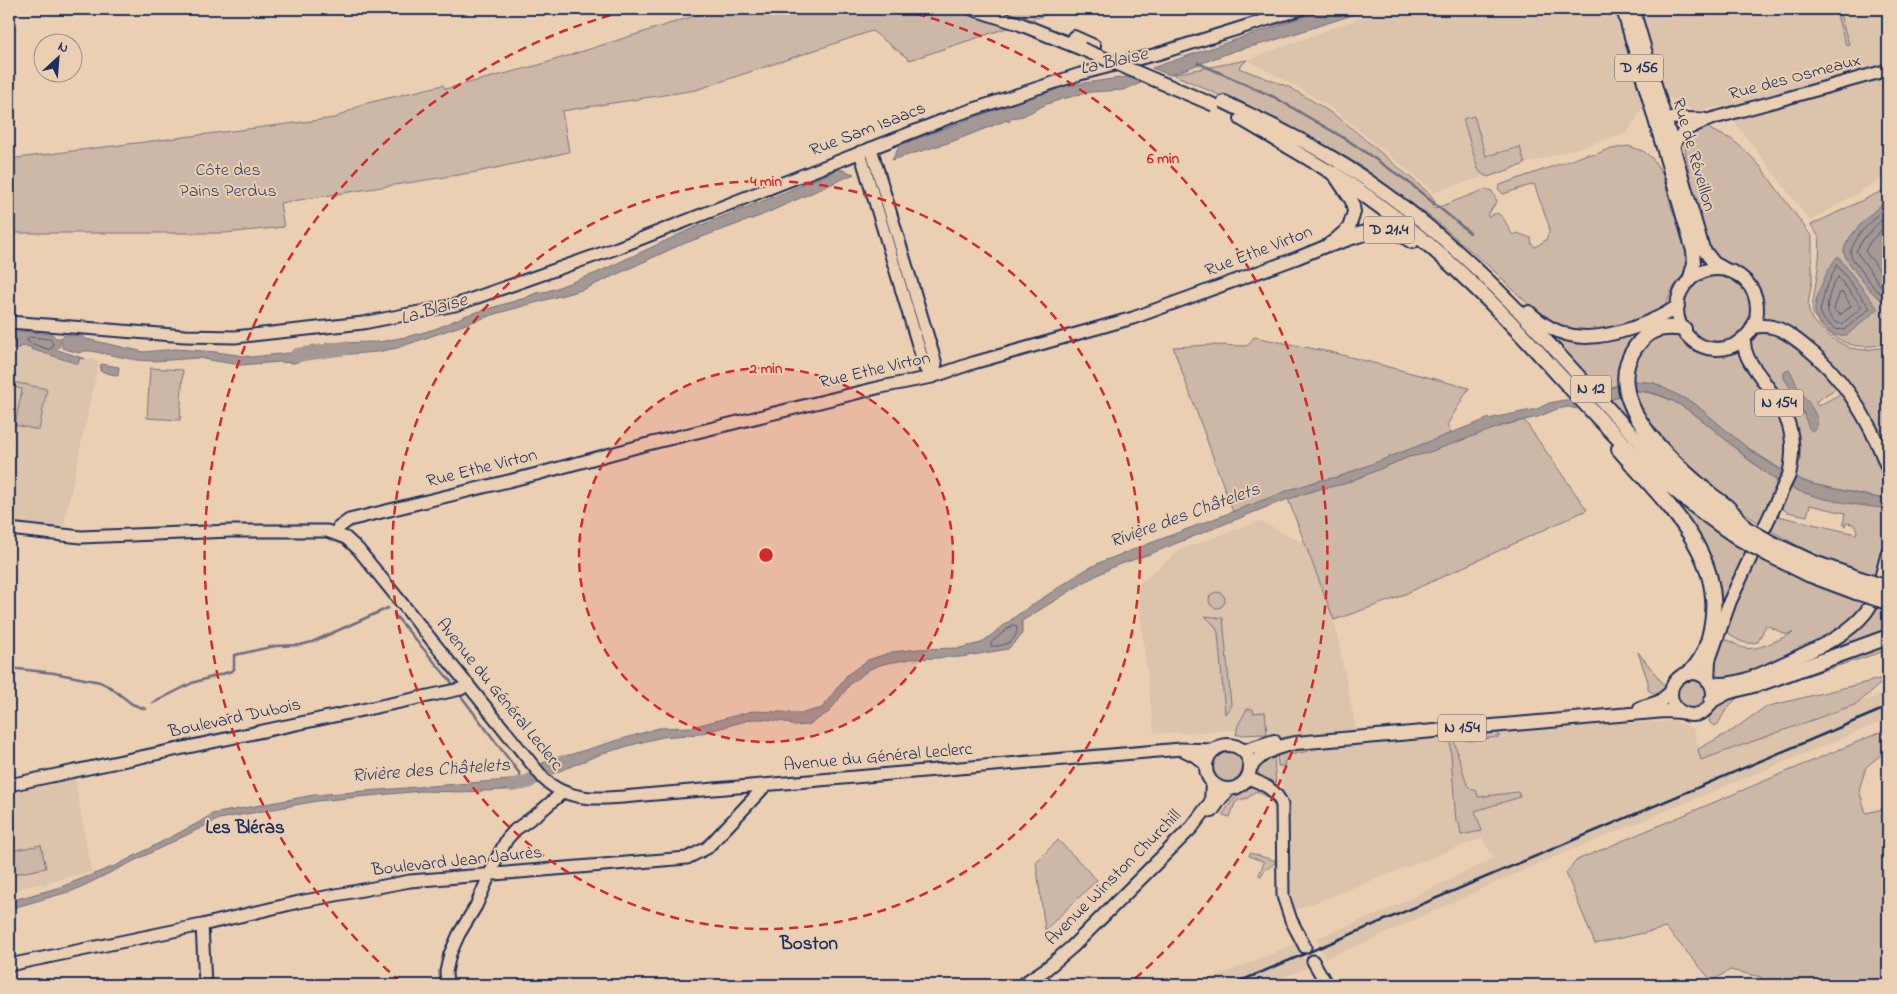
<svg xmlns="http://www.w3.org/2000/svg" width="1897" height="994" font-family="'Indie Flower',sans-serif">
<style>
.built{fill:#dbc3ac}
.green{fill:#cdb7a6;stroke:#747382}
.water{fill:#a49895;stroke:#6d6e7f}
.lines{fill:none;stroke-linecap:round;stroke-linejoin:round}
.shore{stroke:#525974;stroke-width:1}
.stream{stroke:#6d6e7f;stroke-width:2.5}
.river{stroke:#a49895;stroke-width:14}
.secondary-casing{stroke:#1b2f5e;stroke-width:15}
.primary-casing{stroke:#1b2f5e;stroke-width:16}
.highway-casing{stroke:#1b2f5e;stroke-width:18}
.secondary{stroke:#ebcfb2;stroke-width:11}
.primary{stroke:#ebcfb2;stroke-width:12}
.highway{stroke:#ebcfb2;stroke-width:14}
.rail{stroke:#1b2f5e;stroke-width:2.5}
.primary-bridge-casing{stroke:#1b2f5e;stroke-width:16;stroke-linecap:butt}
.highway-bridge-casing{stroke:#1b2f5e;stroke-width:18;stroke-linecap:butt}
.primary-bridge{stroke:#ebcfb2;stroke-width:12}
.highway-bridge{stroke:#ebcfb2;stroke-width:14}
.ring{fill:none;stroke:#d62828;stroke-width:2.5;stroke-dasharray:9 6}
.labels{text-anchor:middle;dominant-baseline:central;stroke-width:4;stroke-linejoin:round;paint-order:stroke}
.shield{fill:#ebcfb2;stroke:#595f77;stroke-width:1}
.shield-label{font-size:16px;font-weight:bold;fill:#1b2f5e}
.street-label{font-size:18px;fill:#1b2f5e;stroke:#ebcfb2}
.park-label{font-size:18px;fill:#364369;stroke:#ebcfb2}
.water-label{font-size:19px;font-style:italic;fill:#303f66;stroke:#ebcfb2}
.neighbourhood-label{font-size:19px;font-weight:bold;fill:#1b2f5e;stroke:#ebcfb2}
.centre{fill:#d62828;stroke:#ebcfb2;stroke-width:2.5}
.ring-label{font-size:15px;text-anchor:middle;font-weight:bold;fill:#d62828;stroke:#ebcfb2;stroke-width:4;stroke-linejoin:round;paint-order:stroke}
</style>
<rect width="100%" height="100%" fill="#ebcfb2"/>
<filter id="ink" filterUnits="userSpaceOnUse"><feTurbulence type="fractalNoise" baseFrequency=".02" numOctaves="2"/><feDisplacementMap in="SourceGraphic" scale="10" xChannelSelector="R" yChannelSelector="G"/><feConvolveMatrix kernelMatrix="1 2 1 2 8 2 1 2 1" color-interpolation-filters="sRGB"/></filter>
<g filter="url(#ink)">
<path class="built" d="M1383 9H1888V175L1810 221 1735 122 1728 106 1695 111 1666 96 1644 105 1627 133 1434 192 1333 109 1292 84 1247 60Z
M19 346 35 350 57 351 99 361 62 533 9 525V472L15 440 9 438V348H19Z
M1260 521 1305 544 1334 620 1359 744 1518 728 1674 721 1694 729 1701 760 1888 692V719L1543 862 1484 888 1362 944 1325 958 1316 938 1380 913 1494 858 1482 838 1295 910 1287 881 1286 818 1276 750 1249 729 1190 733H1154L1137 585 1180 550Z
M75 779 91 872 49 881V884L43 885V883L9 890V793Z
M1295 944 1308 967 1265 985H1196Z"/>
<path class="green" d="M702 9H1064L910 60 872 31 696 90 562 111 569 152 477 172 280 203 284 227 225 233H9V159L335 118 363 104 443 85 445 89 539 65 707 12Z
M1835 9H1838L1849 44 1846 45Z
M1247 60 1239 68 1289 87 1316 103 1343 121 1430 194 1435 201 1433 205 1434 209 1486 189 1492 191 1497 201 1487 216 1489 217 1496 213C1506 216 1506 227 1513 235L1517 233 1531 238 1532 245 1535 247 1546 240 1549 232V226L1534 184 1503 194 1498 189 1500 185 1588 154 1595 155 1606 150 1628 146 1643 151 1652 158 1662 173 1672 209 1684 240 1688 261 1683 275 1673 288 1666 304 1649 317 1599 331 1571 330 1549 321 1530 306 1490 267 1437 222 1361 166 1336 151 1302 133 1173 74Z
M1474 116 1486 156 1520 147 1525 164 1488 177 1481 173 1478 169 1463 119Z
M1708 126 1711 130 1731 139 1746 151 1760 166 1812 237V280L1808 305 1809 312 1813 321 1833 339 1850 348 1863 350 1888 347V461L1834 370 1761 322C1766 299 1758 275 1734 265 1725 261 1714 259 1709 249 1704 242 1683 151 1685 144 1688 132 1697 129 1708 126Z
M1888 188V199C1877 208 1844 237 1844 252 1845 260 1866 286 1873 293 1877 297 1883 301 1888 304V343C1879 345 1869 347 1860 346 1843 346 1814 326 1812 309 1814 292 1822 253 1819 238 1817 233 1814 229 1811 225Z
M1684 308a33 33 0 1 1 66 0a33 33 0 1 1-66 0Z
M1672 315 1675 324H1658L1620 384 1601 391 1546 332 1563 338Z
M1760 331H1774L1813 361 1838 387 1815 402 1818 406 1842 393C1863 424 1886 461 1888 500L1812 484 1795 477C1815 429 1774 387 1748 349L1751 339Z
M1673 334C1699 348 1709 361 1741 347L1778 410 1789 436 1785 465 1782 470 1739 442 1695 404 1654 383 1633 381 1631 368 1633 361 1652 336Z
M1254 337 1335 353 1469 388 1447 425 1455 442 1476 433 1524 420 1587 510 1394 599 1334 620 1288 499 1272 498 1233 512 1173 347 1210 345 1247 346Z
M150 368 183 370 180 420 147 418Z
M9 381 47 389 39 430 15 425 22 389 9 386Z
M1635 391C1681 394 1713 429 1746 458 1756 466 1767 473 1777 481L1775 483 1777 487 1760 524 1709 486 1660 439 1636 406Z
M1622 394 1637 429 1610 401Z
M1791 487 1826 498 1888 509 1885 542 1875 575 1863 571 1862 572 1809 552 1768 529 1778 516 1856 534 1857 530 1853 524 1846 523 1845 526 1843 525 1845 513 1810 505 1807 516 1787 512 1780 507Z
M1669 497 1717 533 1749 552 1717 630V605Z
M1756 557 1817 586 1867 602 1861 611 1840 630 1746 676 1720 680 1714 677 1711 670 1722 640C1731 639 1736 646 1744 648 1759 651 1779 639 1793 633L1785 634 1766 625 1758 642C1744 646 1737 640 1726 631L1741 586Z
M1209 600a8 8 0 1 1 16 0a8 8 0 1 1-16 0Z
M1875 605 1888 609V634L1789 669Z
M1205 616 1223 618 1231 705 1225 714 1218 633 1215 626Z
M1888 643V650L1737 698 1727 708 1718 724 1714 726 1710 723 1709 718 1719 701Z
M1638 652 1664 685 1666 689 1660 698 1648 690V682Z
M1888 677 1857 704 1701 760 1698 749 1733 730 1765 707Z
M1693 678 1703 681 1708 690 1702 701V706C1679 720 1664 682 1693 678Z
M1247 709H1253V713L1265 712 1267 734 1236 735 1238 725Z
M1888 729V749L1866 767 1859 790 1866 813 1888 808V985H1764L1761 977 1730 970 1712 981 1666 928 1595 944 1566 873 1577 860Z
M1496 731 1499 734V737C1487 737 1475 743 1464 740L1465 734Z
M1450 741H1454L1467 785 1471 789 1477 791 1478 797 1518 792 1520 797 1475 811 1482 831 1461 835 1459 822H1456Z
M1308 747 1309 751 1289 755 1285 761 1284 766H1278L1277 754Z
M1226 751 1238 753 1244 761V772L1231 783C1221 784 1214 779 1211 768L1217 756Z
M1274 756 1276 786 1260 776 1257 770 1260 763Z
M1251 787 1262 790 1276 805 1275 807 1266 796 1256 791 1248 798 1239 800 1235 803 1230 817 1222 815C1230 804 1237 792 1251 787Z
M1058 840 1097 880 1045 930 1036 862Z
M41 845 46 868 14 874 10 851Z
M1250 853 1273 860H1275V863L1264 871 1261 876 1259 875 1264 862 1249 856Z"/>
<path class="water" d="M1326 9H1371L1269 42 1234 51 1170 75 1152 68Z
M1134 76 1146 81 1123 90 1090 92 1062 99 1047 104 1023 116 1011 118 1010 121 1008 122 1007 120 951 142 892 160 900 145 1040 93 1044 94 1063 86Z
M839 169 854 174 760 216 680 245 585 289 495 314 397 348 377 352 326 356V343L379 342 410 336 435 329 467 315 525 298 536 293 548 291 594 274 691 229 783 193Z
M1888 199V304C1883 301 1877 297 1873 293 1866 286 1845 260 1844 252 1844 237 1877 208 1888 199Z
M1838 256 1878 309 1847 335C1843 335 1838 336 1835 335 1827 332 1816 321 1815 312 1813 300 1829 265 1838 256Z
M9 330 52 334 56 338H61L64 335 82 336 86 339 144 352 176 349 216 352 252 357 298 352 309 350 311 346 314 345V357L294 363 280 362 240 365 198 358 154 361 136 360 91 351H83L79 353 62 348V342H60V346L55 349 85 359 80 358 78 364 31 349V347L20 346 19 348H9Z
M101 364 119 367 118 376 100 371Z
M1789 370C1794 376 1794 381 1798 388 1804 398 1824 418 1815 430L1812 431 1809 428 1800 404 1784 378V372Z
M1633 381 1654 383 1695 404 1751 451 1789 475 1812 484 1888 500V509C1852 504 1810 500 1778 481 1739 458 1681 387 1635 391 1625 392 1618 396 1610 401L1601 391Z
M1564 400H1569L1577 409 1568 407 1557 409 1538 417 1507 424 1424 454 1409 457 1344 484 1316 490 1277 503 1150 554 1115 566 1088 580 1022 621V635L1008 649 961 657 911 659 883 664 870 669 851 683 829 712 808 725 794 726 785 722 764 719H753L699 734 663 737 642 742 601 754 552 774 542 763 659 728 692 727 753 711 803 713 822 708 847 675 868 660 892 652 917 649 960 648 981 643 1020 613 1085 570 1101 562 1292 489 1321 480 1338 477 1487 419 1537 409 1549 403Z
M527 775 535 785 526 789 462 792 421 791 317 801 219 819 75 890 9 909V901L58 888 117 865 198 823 212 814 314 795 509 780 523 777Z"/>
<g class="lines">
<path class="shore" d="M1888 205 1859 234 1850 252 1852 258 1876 290 1888 298
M1888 213 1864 238 1856 251 1880 285 1888 290
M1888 223 1870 242 1865 251 1888 281
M1837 265 1870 308 1844 330 1835 329 1824 320 1820 311 1825 291Z
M1838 277 1862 307 1842 324C1818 321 1829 289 1838 277Z
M1840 293H1843L1851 306 1840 315 1834 310Z
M30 337 50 339 53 343 51 349H47L28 342 27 339Z
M1013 625 1017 627C1018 642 1003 647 991 646V643Z"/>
<path class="stream" d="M1198 63 1274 97 1349 141 1407 181 1470 233
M394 614 453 684
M9 668 54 673 100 682 110 687 132 704 145 709
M461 696 520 774 521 780
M153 703 192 683 232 671 234 669V656L235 655 275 646 300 645 312 642 388 608"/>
<path class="river" d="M297 355 345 348
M513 785 528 782 552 766 563 762"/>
<defs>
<path id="secondary" d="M1659 123 1664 118H1668L1704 119
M871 148 936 364 932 377
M1673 149C1677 131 1695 125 1711 119L1888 70
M860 152 925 368 932 377
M9 322 185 336 235 337 363 323 455 305 617 248 956 115 1080 74 1157 54 1301 9
M9 529 81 537 231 531H327L346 538 358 549 544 779C571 805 610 798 644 795L1181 749 1215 750
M336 533 338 528 349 520 537 474 644 445 881 387 932 377 973 363 1133 318 1297 258 1331 244
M1183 750 1195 756 1206 765
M1248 778C1262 783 1277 790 1282 805L1283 896 1291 920 1305 947
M9 785 461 689 468 684
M202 925 205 985
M1313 961 1327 985
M9 965 202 925 299 902 410 881 687 858 707 848 766 785
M447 985 446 972 450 954 459 934 476 906 496 860 507 839 515 830 541 811 563 792"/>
<path id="primary" d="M973 9 1020 24 1082 49
M1623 9 1693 251 1694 263 1689 281
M1633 9 1703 249 1714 263 1728 271
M1074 37 1094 46
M1224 102C1244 112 1265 121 1285 132 1344 161 1400 201 1450 245 1526 311 1588 391 1660 462L1688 487 1737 522
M1241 119 1334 174 1352 201 1354 212 1349 228 1333 242
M1677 309a40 40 0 1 1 80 0a40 40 0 1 1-80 0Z
M1529 312C1562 343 1593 341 1633 328 1650 322 1664 316 1678 306
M1753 327C1759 326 1765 325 1772 327 1783 329 1793 337 1802 344 1844 376 1870 420 1888 469
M1671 694a21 21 0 1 1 42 0a21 21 0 1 1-42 0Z
M1708 681 1709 660 1730 601 1789 475C1799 429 1785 412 1760 376 1751 364 1743 354 1744 338
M1710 683C1738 688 1764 672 1789 661 1817 648 1846 637 1866 612 1878 596 1883 571 1888 552
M1640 708 1659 702 1670 693
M1206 767a22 22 0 1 1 44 0a22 22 0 1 1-44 0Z
M1243 751 1274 741
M1251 767C1261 752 1278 746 1296 743L1665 711 1681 712
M1212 811 1221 798 1229 790
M1022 985 1046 969 1072 947 1192 827 1211 802 1212 783"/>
<path id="highway" d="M1334 174C1383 206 1431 244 1473 285 1528 337 1576 397 1630 450 1664 482 1700 512 1739 538
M1331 244C1360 235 1385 220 1412 241
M1684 329C1661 325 1648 329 1635 348 1600 399 1669 459 1704 489 1711 496 1721 501 1728 508 1734 514 1740 521 1745 528
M1619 449C1662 500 1727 554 1711 629 1708 645 1702 662 1689 673
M1775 545 1814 563 1860 579
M1770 555 1808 574 1856 592
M1712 700 1727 692 1764 682 1888 637"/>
</defs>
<use href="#secondary" class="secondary-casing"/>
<use href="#primary" class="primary-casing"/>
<use href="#highway" class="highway-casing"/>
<use href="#secondary" class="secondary"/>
<use href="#primary" class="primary"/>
<use href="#highway" class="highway"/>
<path class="rail" d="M1231 985 1888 707"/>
<defs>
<path id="primary-bridge" d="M1082 49 1214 105"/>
<path id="highway-bridge" d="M1745 528 1775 545
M1739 538 1770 555
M1860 579 1888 588
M1856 592 1888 602"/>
</defs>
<use href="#primary-bridge" class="primary-bridge-casing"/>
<use href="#highway-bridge" class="highway-bridge-casing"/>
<use href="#primary-bridge" class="primary-bridge"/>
<use href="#highway-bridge" class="highway-bridge"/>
</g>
</g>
<circle cx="766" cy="555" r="187" fill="#d62828" fill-opacity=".12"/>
<g class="ring">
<circle cx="766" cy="555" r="187"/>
<circle cx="766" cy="555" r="374"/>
<path d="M401 982A562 562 0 0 1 630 10M902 10A562 562 0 0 1 1131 982"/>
</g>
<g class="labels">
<g class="shield">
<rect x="1615" y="54.5" width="48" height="27" rx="4"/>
<rect x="1364" y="216.5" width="50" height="27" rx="4"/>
<rect x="1571" y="375.5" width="40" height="27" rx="4"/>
<rect x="1755" y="389.5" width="48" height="27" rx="4"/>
<rect x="1438" y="714.5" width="48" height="27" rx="4"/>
</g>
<g class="shield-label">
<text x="1639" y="68">D 156</text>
<text x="1389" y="230">D 21.4</text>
<text x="1591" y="389">N 12</text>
<text x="1779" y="403">N 154</text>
<text x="1462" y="728">N 154</text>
</g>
<g class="street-label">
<text transform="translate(1795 78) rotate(-15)">Rue des Osmeaux</text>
<text transform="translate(868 130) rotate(-21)">Rue Sam Isaacs</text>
<text transform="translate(1693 155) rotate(74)">Rue de Réveillon</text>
<text transform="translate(1259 252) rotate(-21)">Rue Ethe Virton</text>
<text transform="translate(875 371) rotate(-13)">Rue Ethe Virton</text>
<text transform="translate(482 469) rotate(-14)">Rue Ethe Virton</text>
<text transform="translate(499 695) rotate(51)">Avenue du Général Leclerc</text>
<text transform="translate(235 719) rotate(-12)">Boulevard Dubois</text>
<text transform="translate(878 758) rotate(-5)">Avenue du Général Leclerc</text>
<text transform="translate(457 862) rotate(-6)">Boulevard Jean Jaurès</text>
<text transform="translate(1114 878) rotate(-45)">Avenue Winston Churchill</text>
</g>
<g class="park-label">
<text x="228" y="171">Côte des<tspan x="228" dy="21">Pains Perdus</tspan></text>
</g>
<g class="water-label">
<text transform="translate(1114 62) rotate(-13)">La Blaise</text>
<text transform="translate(434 310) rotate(-17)">La Blaise</text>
<text transform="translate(1185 516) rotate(-20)">Rivière des Châtelets</text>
<text transform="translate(431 771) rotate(-4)">Rivière des Châtelets</text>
</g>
<g class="neighbourhood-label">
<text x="245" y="828">Les Bléras</text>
<text x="809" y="944">Boston</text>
</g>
</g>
<circle cx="766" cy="555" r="8" class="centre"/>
<g class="ring-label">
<text x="1163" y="163">6 min</text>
<text x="766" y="186">4 min</text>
<text x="766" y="373">2 min</text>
</g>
<rect width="1897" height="994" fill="none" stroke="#ebcfb2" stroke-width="30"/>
<rect x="15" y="15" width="1867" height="964" fill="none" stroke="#1b2f5e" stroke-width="2" filter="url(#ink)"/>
<g transform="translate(58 58) rotate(26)"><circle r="24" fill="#ebcfb2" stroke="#988f90"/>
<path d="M0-4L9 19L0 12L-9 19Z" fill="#1b2f5e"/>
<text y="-8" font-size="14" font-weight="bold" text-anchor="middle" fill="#1b2f5e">N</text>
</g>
</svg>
